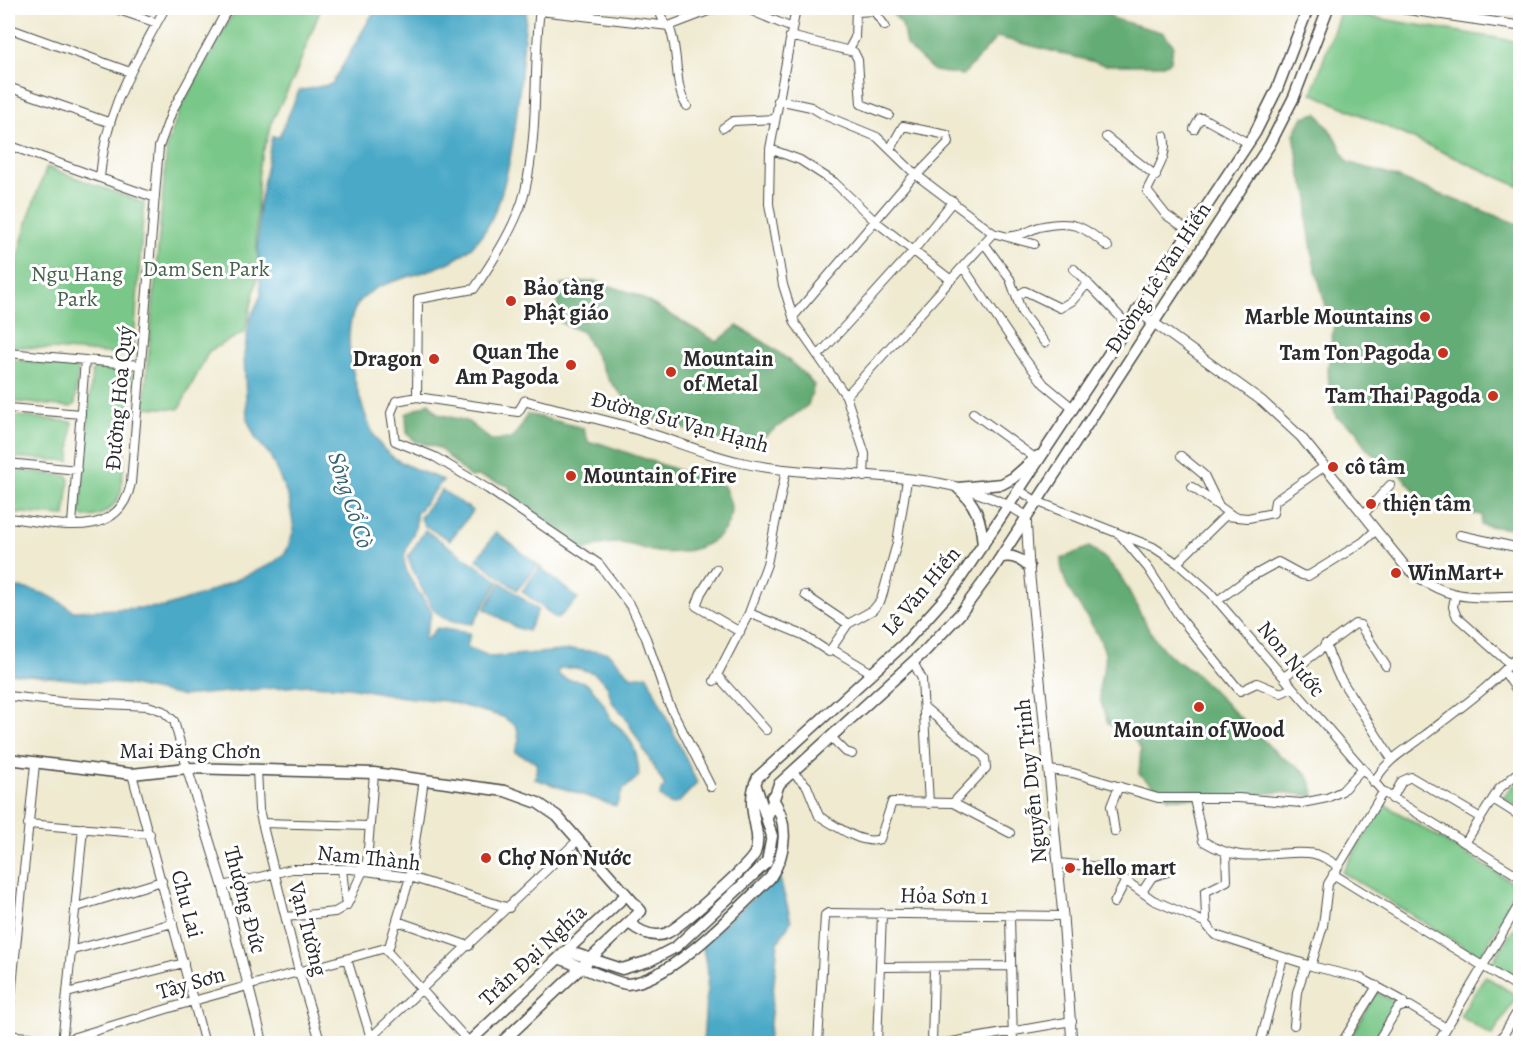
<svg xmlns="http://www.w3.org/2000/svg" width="1528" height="1051" font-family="Alegreya,serif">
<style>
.green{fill:#7ac889;stroke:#527a5a;stroke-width:1.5}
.forest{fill:#63ac75;stroke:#476c50;stroke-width:1.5}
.water{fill:#48a9c7;stroke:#3a6a79;stroke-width:1.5}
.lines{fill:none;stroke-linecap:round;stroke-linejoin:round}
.minor-casing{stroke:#484844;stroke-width:10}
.tertiary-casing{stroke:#484844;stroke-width:11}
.secondary-casing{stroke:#484844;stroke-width:13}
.minor{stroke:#fff;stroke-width:8}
.tertiary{stroke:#fff;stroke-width:9}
.secondary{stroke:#fff;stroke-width:10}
.poi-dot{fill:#c8321e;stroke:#fff;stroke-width:2}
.labels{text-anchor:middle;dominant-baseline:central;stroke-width:6;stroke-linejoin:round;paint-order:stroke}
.park-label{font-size:22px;fill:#47624c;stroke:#fff}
.street-label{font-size:22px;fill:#2b2b2b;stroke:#fff}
.poi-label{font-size:22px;font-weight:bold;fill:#2b2b2b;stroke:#fff;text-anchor:start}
.water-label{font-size:24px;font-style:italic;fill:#386471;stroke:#fff}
</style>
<rect width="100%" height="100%" fill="#fff"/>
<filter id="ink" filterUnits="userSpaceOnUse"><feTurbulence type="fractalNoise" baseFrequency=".0167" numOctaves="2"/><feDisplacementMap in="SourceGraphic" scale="12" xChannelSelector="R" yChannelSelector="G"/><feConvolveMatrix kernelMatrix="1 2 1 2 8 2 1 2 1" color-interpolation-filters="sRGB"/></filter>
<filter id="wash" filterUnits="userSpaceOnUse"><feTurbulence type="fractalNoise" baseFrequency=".008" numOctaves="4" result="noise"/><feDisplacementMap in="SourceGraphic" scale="24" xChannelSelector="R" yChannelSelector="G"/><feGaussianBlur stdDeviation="1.35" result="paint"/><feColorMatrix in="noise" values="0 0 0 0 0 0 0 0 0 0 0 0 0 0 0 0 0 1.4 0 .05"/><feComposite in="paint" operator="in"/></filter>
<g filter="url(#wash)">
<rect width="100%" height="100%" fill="#efead0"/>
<path class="green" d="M236 8H321L294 78 273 119 259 165 256 236 259 271 245 332 209 351 179 409 144 407 167 146 180 109Z
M1340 12 1520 42V187L1312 93Z
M47 167 144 203 133 355 8 346C7 285 24 223 47 167Z
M8 359 76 366 78 370 75 404 71 407 8 401Z
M95 368 127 371 132 375 121 492C115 508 102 518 84 517L80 514 92 372Z
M8 415 72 422 70 461 8 457Z
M8 469 68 476 69 480 65 516 8 512Z
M1520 779V808L1503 797Z
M1384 804 1520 887 1480 957 1342 872Z
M1520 919V982L1491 964Z
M1485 976 1517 996 1492 1036 1460 1016Z
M1376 992 1396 1003 1372 1043 1347 1044Z"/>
<path class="forest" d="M887 8H1100L1115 19 1164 33 1173 45 1171 61 1163 65H1106L997 37 963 75 934 71 906 45 902 24Z
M1317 113 1337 140 1347 162 1393 176 1520 225V530L1481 525 1482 515 1450 511 1421 498 1400 474 1390 470 1364 446 1357 430 1336 417 1329 386 1328 367 1334 324 1327 310 1314 263 1307 218 1309 197 1301 177 1294 134 1303 117Z
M595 281 635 294 717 342 737 326C767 343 791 359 814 385L808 405 762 438 721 440 658 421 629 403 609 380 583 332 561 323 557 306 561 285Z
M429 403 438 414 467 421 491 440 511 439 521 427 527 414 583 428 589 443H599L724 486C726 492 731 501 731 508 730 545 687 555 657 552 643 550 630 542 616 543 601 543 590 548 577 555L569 551 549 531 514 504 509 486 478 476 470 477 439 448 415 441 407 433 406 414Z
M1089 547C1136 575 1131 618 1169 655 1177 663 1188 666 1196 674 1223 700 1249 728 1278 754 1287 762 1300 765 1307 775 1311 780 1313 790 1315 796L1280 792 1219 798H1169L1139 774 1141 749 1130 733 1108 724C1104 711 1097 696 1100 683 1102 672 1108 662 1104 650 1094 617 1061 594 1061 559Z"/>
<path class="water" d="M376 8H527C520 70 518 176 486 229 439 308 314 240 358 392 376 453 384 458 443 480L416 514C417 536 409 536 405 554 400 572 423 597 432 612L424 639 426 640 437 628 470 633 467 647 491 657 573 650 607 652 632 677 647 675 697 783 679 802 671 805 660 796 661 790 665 786 625 717 612 702 607 685 594 673 576 668H560L557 673C566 682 575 679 584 682 593 686 610 712 611 721 632 734 638 752 639 776L623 790 616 806 535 779 537 763 515 752 519 740 517 727 503 717 446 701 403 697 349 687 309 685 181 696 130 685 8 673V588C35 587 52 595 73 611L165 607 204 594 272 564 286 552 294 530 289 499 270 455 256 439 247 419 244 355 250 319 261 295 258 245 259 207 272 137H279L299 91 332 84Z
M442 490 473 511 450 540 425 526 420 517Z
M425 530 499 581 473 624C462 622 445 622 437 613 429 605 411 568 408 557Z
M496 532 538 565 517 590 477 559Z
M540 567 578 599 557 619 522 591Z
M501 582 538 610 528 631 515 627 485 609Z
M779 875 791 921 778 942 768 1043H703L708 974 702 944 763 889 772 885Z"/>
</g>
<g filter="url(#ink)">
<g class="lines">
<defs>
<path id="minor" d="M113 8 157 23
M658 8 665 25
M745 8 792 28
M796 8 770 149 769 204 783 285 790 307 795 323 846 396 865 454 864 477
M540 11 669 26 716 8
M856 12 874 11 885 26
M669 26C680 52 673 87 687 106
M8 28 130 72
M790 36 854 52 858 60 861 104 889 115
M849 49 855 38 856 8
M8 87 108 122
M778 100 811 107 826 116 877 137 915 174 993 233 1034 244
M723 128 733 121 775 119
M1194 129 1200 118H1203L1248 143
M1164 136C1169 157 1155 172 1147 191L1166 215 1189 231
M1106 137 1156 176
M8 145 153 197
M770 149 800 160 834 182 875 221 951 280
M890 149 903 126 947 135 949 142 917 175
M100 177C106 107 133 68 165 8
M1012 236C1022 236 1030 230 1039 227 1072 219 1084 226 1108 247
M984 243 1010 279 1022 313 1045 343
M963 267 1024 358 1044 384 1073 408
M1074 269 1127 324
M1016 296 1025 291 1060 308 1072 301 1088 283
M793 317 915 174
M8 353 140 365
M818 356 914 250 953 201
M846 396 993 233
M417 397 418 299 474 289C492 263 518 222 525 191 539 131 533 69 540 8
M525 401 518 412 417 397 396 401 391 413 395 441 435 457 488 489 599 564 632 608 646 638 668 702 711 787
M8 408 81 414
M973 413 1035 458
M1181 456 1204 475 1219 506
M8 463 77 470
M1192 487 1233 516
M1019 490 1036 501 1153 547 1177 563 1210 592 1383 792 1520 877
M1364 514 1390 485
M8 518C52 522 119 544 131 483L159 147 172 111 228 8
M72 524 85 360
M1460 535 1520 548
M1121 536 1148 568 1181 619 1240 691 1257 683 1281 693 1292 688
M1177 563 1225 516 1248 518 1273 513 1275 501 1325 466
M716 569 701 593 696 606 740 632
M805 595 848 624
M1455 596 1453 607 1457 617 1511 665
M1217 601 1247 579 1278 562 1302 575 1308 576 1363 542 1376 530
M749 613 803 635 829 652 848 624 873 610 881 600 897 543 907 480
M1325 644 1338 675 1391 758
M832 649 872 673
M913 662 922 679 929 804
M1504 671 1520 695
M717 675 766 730
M1284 677 1355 624 1360 625 1386 666
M714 681 749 613 767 564 786 470
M8 696 62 702 148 706 163 711 174 721 187 768
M831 737 846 752 852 754
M257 769 259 810 299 972 321 1044
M1049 770 1073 773 1158 798H1238L1302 803 1327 798 1342 791 1362 769
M792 772 807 786 819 816C835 825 862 846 880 839L892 802 953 803 986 768 985 758 924 707
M132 774 205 1044
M1374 783C1386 759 1405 751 1424 736 1457 710 1494 685 1520 653
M1194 799 1203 841C1246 867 1265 850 1308 853 1319 853 1330 861 1338 866
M1392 799 1402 781 1411 777 1481 818
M1493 799 1520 816
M953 803 1010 833
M262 823 369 826
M28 824 150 834
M1115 832 1111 806 1119 786
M1465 843 1499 789 1520 771
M1058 863 1108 868 1153 900 1204 922 1215 935 1311 966 1361 978 1403 1001 1404 1006
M342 869 346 906
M1333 874 1520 989
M223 886 292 869H351L410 877 509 908
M1142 892 1152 877 1170 871
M1114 903 1126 880
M77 907 162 881
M1010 916 1013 1044
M286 917 335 912 347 905 367 862 374 773
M397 921 469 946
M1204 922 1206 919 1205 892 1227 881 1226 853
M384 948 469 1042
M73 950 173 923
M347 959 371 1038
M1311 966 1323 926 1328 884 1383 792
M880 967 1011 966
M67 993 184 963
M1404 1006H1410L1446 1028
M8 1024 35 764
M1294 1025 1297 992 1306 965
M8 1035 62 1041 193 1001 389 947 410 877 424 779
M62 1044 83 828
M364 1044 578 840
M818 1044 825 915 828 913 1063 916
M877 1044 882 913
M932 1044 934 968
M940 1044 1072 1021
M1260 1044 1283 958
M1341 1044 1377 986
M1376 1044 1398 1008 1404 1006
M1437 1044 1520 903
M1498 1044 1520 1007"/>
<path id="tertiary" d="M1398 8 1520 26
M1136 310 1262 401 1301 437 1405 566C1443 601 1472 598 1520 596
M525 401C566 412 608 420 648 433 678 442 708 455 739 462 832 484 943 461 1026 516L1029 567 1063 916 1072 1044
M187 768 223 886 263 1044"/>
<path id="secondary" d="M958 488 1002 484 1013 478 1038 456
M958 488C977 505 981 520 983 545
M1000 558C1011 554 1020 558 1029 567
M8 759 132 774 187 768 374 773 505 791 538 803 557 816 641 911 500 1044
M767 818 779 784 925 651 960 614 991 572 1270 144 1294 97 1328 8
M629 923C639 931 653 939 667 933 680 927 750 865 755 853 764 829 742 809 758 777L903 645 954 588 1255 133 1277 89 1308 8
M567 951 622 969 649 961 676 947 767 862 772 836 755 783
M559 958C572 963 617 984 627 984 672 981 737 909 770 878 787 853 789 823 772 797
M467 1044 626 895"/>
</defs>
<use href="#minor" class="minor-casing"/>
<use href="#tertiary" class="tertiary-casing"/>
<use href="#secondary" class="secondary-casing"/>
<use href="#minor" class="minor"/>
<use href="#tertiary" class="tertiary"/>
<use href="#secondary" class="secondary"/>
</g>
</g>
<g class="poi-dot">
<circle cx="511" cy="301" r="6"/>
<circle cx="1425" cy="317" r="6"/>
<circle cx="1443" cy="353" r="6"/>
<circle cx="434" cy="359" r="6"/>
<circle cx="571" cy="365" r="6"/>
<circle cx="671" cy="372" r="6"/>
<circle cx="1493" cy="396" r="6"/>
<circle cx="1333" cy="467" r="6"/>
<circle cx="571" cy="476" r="6"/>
<circle cx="1371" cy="504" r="6"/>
<circle cx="1396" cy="573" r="6"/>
<circle cx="1199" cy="707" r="6"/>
<circle cx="486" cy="858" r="6"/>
<circle cx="1070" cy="868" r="6"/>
</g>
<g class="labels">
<g class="park-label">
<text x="206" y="269">Dam Sen Park</text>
<text x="77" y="274">Ngu Hang<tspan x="77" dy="25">Park</tspan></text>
</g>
<g class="street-label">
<text transform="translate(1158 278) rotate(-57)">Đường Lê Văn Hiến</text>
<text transform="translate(119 398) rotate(-85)">Đường Hòa Quý</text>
<text transform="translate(680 422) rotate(15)">Đường Sư Vạn Hạnh</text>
<text transform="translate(921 591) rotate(-50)">Lê Văn Hiến</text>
<text transform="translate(1291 659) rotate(50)">Non Nước</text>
<text x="190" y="751">Mai Đăng Chơn</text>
<text transform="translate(1031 781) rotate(-96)">Nguyễn Duy Trinh</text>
<text transform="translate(369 858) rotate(6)">Nam Thành</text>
<text transform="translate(944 896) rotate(1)">Hỏa Sơn 1</text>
<text transform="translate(245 900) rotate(75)">Thượng Đức</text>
<text transform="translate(187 904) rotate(75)">Chu Lai</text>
<text transform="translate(308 929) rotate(75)">Vạn Tường</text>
<text transform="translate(533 955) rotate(-43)">Trần Đại Nghĩa</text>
<text transform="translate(191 983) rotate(-16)">Tây Sơn</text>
</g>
<g class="poi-label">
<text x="523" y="288">Bảo tàng<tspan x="523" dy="25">Phật giáo</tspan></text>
<text x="1413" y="317" text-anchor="end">Marble Mountains</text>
<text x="559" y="352" text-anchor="end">Quan The<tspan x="559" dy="25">Am Pagoda</tspan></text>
<text x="1431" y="353" text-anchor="end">Tam Ton Pagoda</text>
<text x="422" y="359" text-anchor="end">Dragon</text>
<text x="683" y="359">Mountain<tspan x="683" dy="25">of Metal</tspan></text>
<text x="1481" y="396" text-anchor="end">Tam Thai Pagoda</text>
<text x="1345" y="467">cô tâm</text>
<text x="583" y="476">Mountain of Fire</text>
<text x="1383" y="504">thiện tâm</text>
<text x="1408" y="573">WinMart+</text>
<text x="1199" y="730" text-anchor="middle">Mountain of Wood</text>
<text x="498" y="858">Chợ Non Nước</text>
<text x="1082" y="868">hello mart</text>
</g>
<g class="water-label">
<text transform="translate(351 500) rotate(72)">Sông Cổ Cò</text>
</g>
</g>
<rect width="1528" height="1051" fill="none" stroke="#fff" stroke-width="30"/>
</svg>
